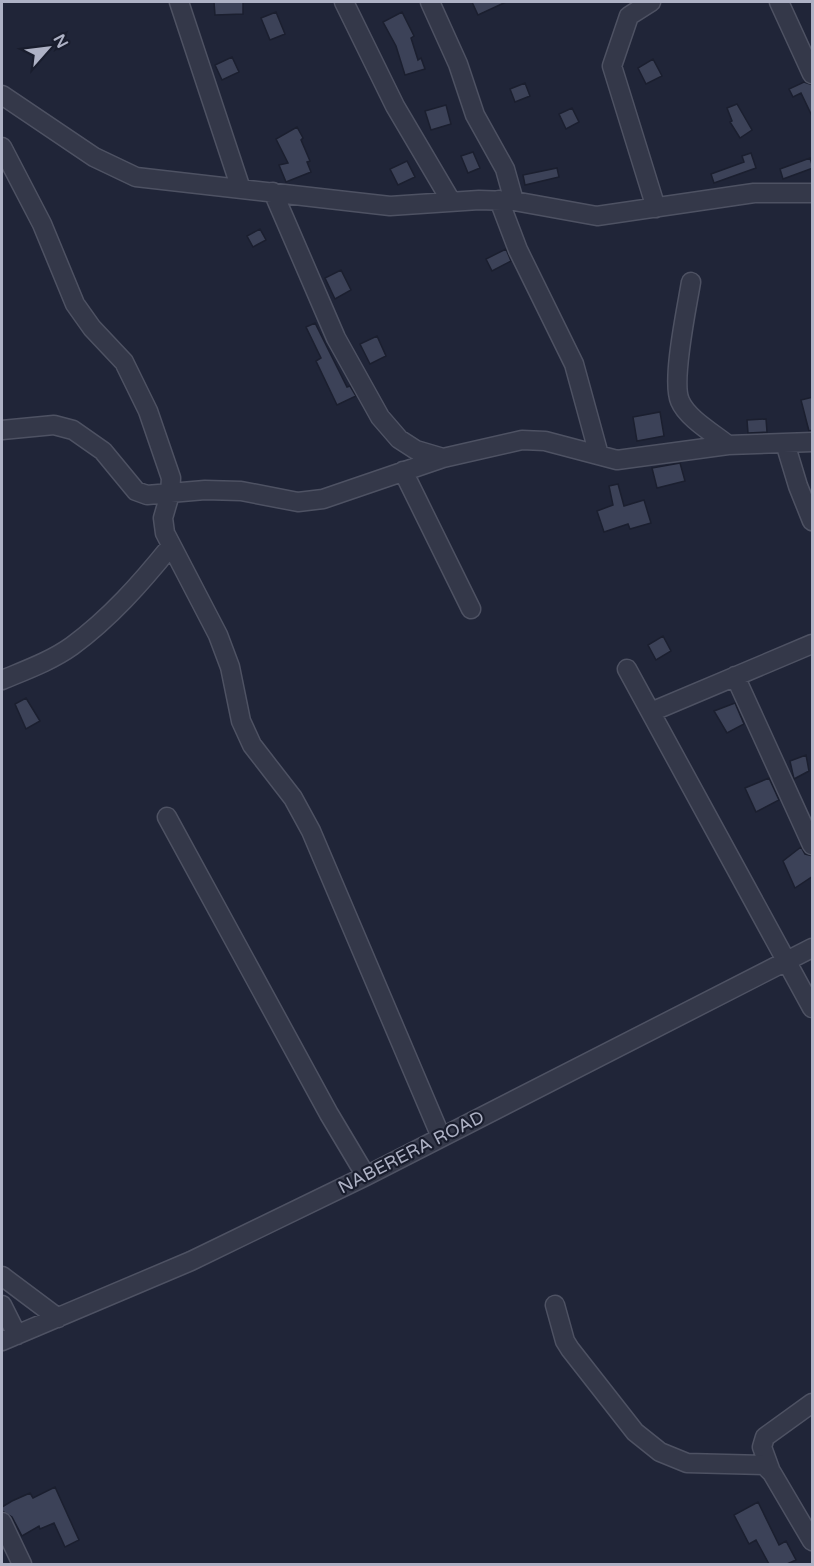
<svg xmlns="http://www.w3.org/2000/svg" width="814" height="1566" font-family="'Varela Round',sans-serif">
<style>
.building{fill:#3c4258;stroke:#1b1f2f;stroke-width:1.5}
.lines{fill:none;stroke-linecap:round;stroke-linejoin:round}
.minor-casing{stroke:#4e5263;stroke-width:21}
.minor{stroke:#343849;stroke-width:18}
.labels{text-anchor:middle;dominant-baseline:central;stroke-width:4.5;stroke-linejoin:round;paint-order:stroke}
.street-label{font-size:18px;fill:#aeb2c5;stroke:#191d2d}
</style>
<rect width="100%" height="100%" fill="#202538"/>
<path class="building" d="M214 2H243V14L215 15Z
M472 2H506L478 15Z
M276 12 285 34 270 40 261 18Z
M402 12 414 36 411 38 418 60 421 58 425 69 405 75 396 46 383 22Z
M232 57 239 72 222 80 215 65Z
M653 59 662 76 646 84 638 68Z
M804 82 813 85V118L801 93 793 97 789 89Z
M525 83 530 96 515 102 510 89Z
M737 104 752 130 740 138 730 122 732 121 727 108Z
M446 105 451 124 431 130 425 111Z
M572 108 579 122 566 129 559 114Z
M297 127 303 138 301 140 310 161 307 162 311 172 286 182 279 165 288 163 276 139Z
M473 152 480 168 468 173 461 156Z
M751 153 756 168 714 183 711 174 744 162 742 156Z
M810 158 813 168 783 179 780 169Z
M407 161 415 177 398 185 390 169Z
M557 168 559 177 525 185 523 175Z
M260 229 266 240 253 247 247 236Z
M506 249 511 261 492 271 486 259Z
M341 270 351 290 335 299 325 278Z
M315 323 347 387 350 386 356 396 337 405 316 361 321 358 306 327Z
M377 336 386 356 370 364 360 344Z
M813 397V430L809 431 801 400Z
M660 412 664 436 637 441 633 417Z
M766 419 767 432 748 433 747 420Z
M680 463 685 481 657 488 652 468Z
M618 484 624 506 644 500 651 523 630 529 628 524 604 532 597 511 613 505 609 486Z
M663 636 671 651 656 660 648 645Z
M26 698 40 721 26 729 15 704Z
M735 703 744 724 727 733 714 711Z
M806 755 809 771 794 779 790 761Z
M769 778 779 800 756 812 745 788Z
M801 847 805 854 813 856V876L795 888 783 861Z
M55 1487 79 1540 65 1547 54 1523 40 1529 39 1526 22 1536 12 1517 2 1511V1507L12 1501 30 1493 33 1498Z
M758 1502 779 1545 786 1541 796 1560 787 1564H769L756 1540 749 1544 734 1515Z"/>
<g class="lines">
<defs>
<path id="minor" d="M179 2 241 189
M344 2 395 106 451 201
M430 2 458 64 475 115 505 169 514 201
M651 2 629 16 612 66 656 208
M779 2 812 74
M2 95 94 157 136 177 390 206 479 200 514 201 597 216 754 193H812
M2 147 42 224 75 304 92 328 124 362 148 411 171 478 170 494 163 518 165 533 218 635 230 667 241 721 252 745 293 798 311 831 441 1137
M273 192 336 338 380 417 399 439 416 450 443 458
M499 200 518 250 574 364 599 455
M691 282C687 307 671 381 680 401 687 418 713 433 728 445
M2 430 54 425 73 430 103 451 136 491 147 495 205 490 241 491 298 502 323 499 443 458 522 440 545 441 617 460 728 445 812 442
M785 443 798 486 812 521
M403 471 471 609
M627 669 812 1008
M735 676 812 845
M2 680C26 670 51 661 72 646 110 618 141 583 170 547
M651 712 812 644
M167 817 329 1114 366 1176
M2 1276 58 1318
M2 1305 17 1335
M555 1305 565 1341 570 1349 635 1432 660 1452 687 1463 764 1465 772 1473 812 1541
M2 1341 191 1261 366 1176 812 948
M770 1469 762 1447 765 1437 812 1403
M2 1522 22 1564"/>
</defs>
<use href="#minor" class="minor-casing"/>
<use href="#minor" class="minor"/>
</g>
<g class="labels">
<g class="street-label">
<text transform="translate(411 1152) rotate(-27)">NABERERA ROAD</text>
</g>
</g>
<rect width="814" height="1566" fill="none" stroke="#aeb2c5" stroke-width="6"/>
<g transform="translate(48 48) rotate(62)" stroke="#191d2d" stroke-width="4.5" paint-order="stroke">
<path d="M0-4.5L10 22L0 15L-10 22Z" fill="#aeb2c5"/>
<text y="-9" font-size="16" font-weight="bold" text-anchor="middle" fill="#aeb2c5">N</text>
</g>
</svg>
